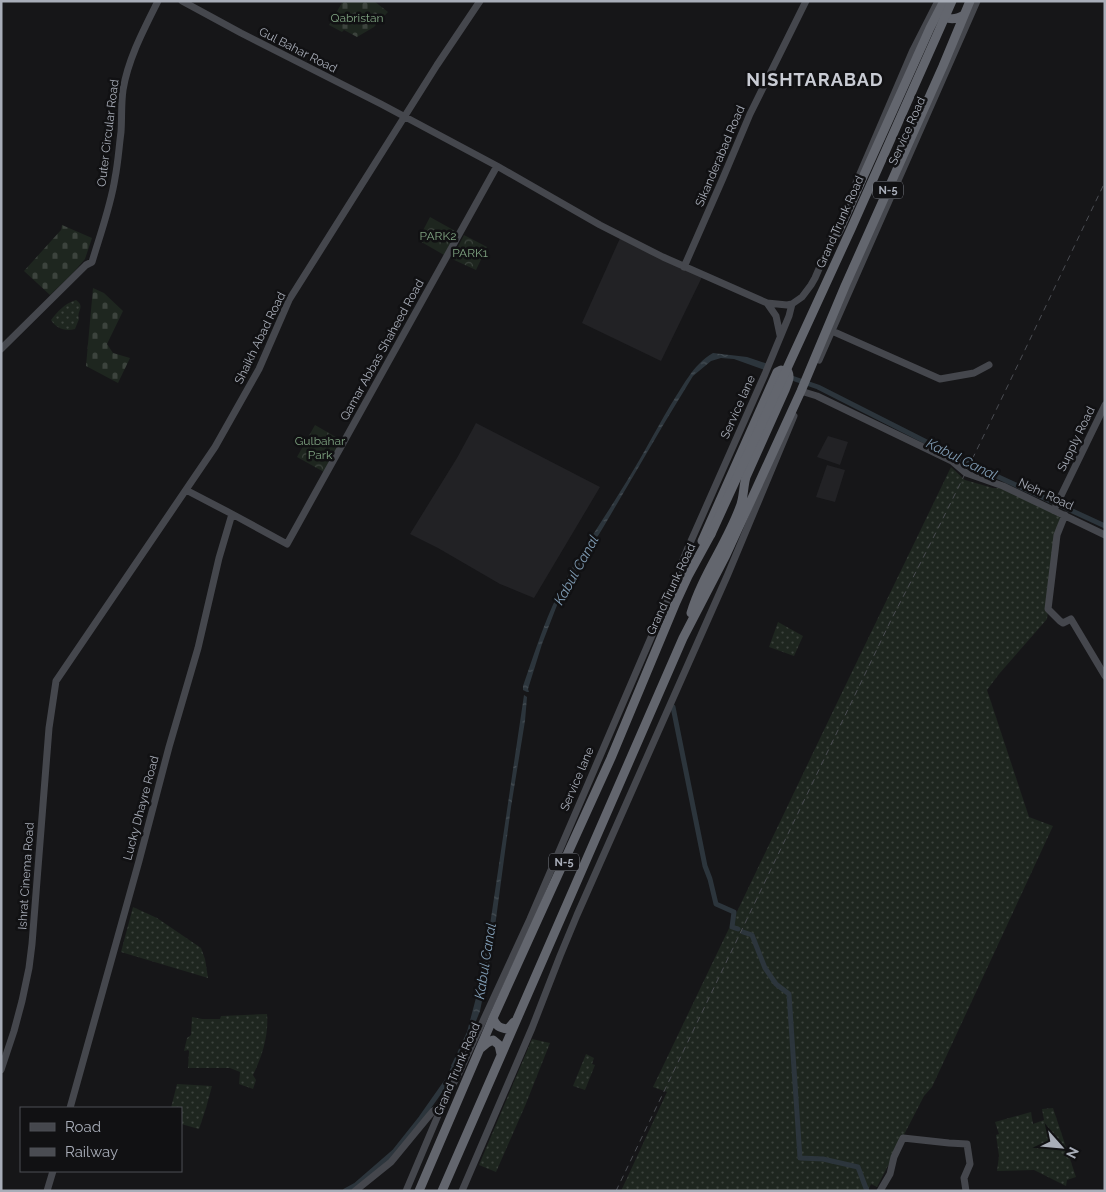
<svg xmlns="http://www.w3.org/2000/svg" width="1106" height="1192" font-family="Raleway,sans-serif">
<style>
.built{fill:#222225}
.grass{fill:url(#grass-dots)}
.cemetery{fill:url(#cemetery-stones)}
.park{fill:url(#park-crowns)}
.water{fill:url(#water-ripples)}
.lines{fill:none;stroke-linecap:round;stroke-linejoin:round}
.canal{stroke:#2c353c;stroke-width:5}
.secondary{stroke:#45474d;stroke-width:7}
.highway{stroke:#63666e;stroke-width:9}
.rail{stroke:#4a4c52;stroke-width:1;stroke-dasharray:6 5;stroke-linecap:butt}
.highway-bridge{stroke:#63666e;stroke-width:9}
.labels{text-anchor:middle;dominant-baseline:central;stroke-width:5;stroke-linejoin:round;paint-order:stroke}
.shield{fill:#111113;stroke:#7b7e86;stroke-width:1}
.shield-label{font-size:11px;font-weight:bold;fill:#a8adb8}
.park-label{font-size:12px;fill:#7fa381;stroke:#111113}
.street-label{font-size:12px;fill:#a8adb8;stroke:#111113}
.water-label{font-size:14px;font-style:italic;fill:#7f9bb3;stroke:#111113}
.district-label{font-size:18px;font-weight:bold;letter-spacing:1px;fill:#c9ccd4;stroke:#111113}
</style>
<defs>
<pattern id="grass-dots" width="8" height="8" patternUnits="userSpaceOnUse" patternTransform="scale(1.25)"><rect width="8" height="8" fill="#1e261f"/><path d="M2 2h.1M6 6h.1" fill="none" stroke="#3c433d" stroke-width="1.8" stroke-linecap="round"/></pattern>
<pattern id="cemetery-stones" width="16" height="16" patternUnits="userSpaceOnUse" patternTransform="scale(1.25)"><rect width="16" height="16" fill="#1e261f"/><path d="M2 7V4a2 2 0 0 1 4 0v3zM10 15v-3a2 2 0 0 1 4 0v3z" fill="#3c433d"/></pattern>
<pattern id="park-crowns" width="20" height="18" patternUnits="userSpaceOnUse" patternTransform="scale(1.25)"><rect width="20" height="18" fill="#1e261f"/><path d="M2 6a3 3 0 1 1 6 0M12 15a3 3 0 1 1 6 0" fill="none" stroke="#3c433d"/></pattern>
<pattern id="water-ripples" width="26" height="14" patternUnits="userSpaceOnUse" patternTransform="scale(1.25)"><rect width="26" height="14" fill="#2c353c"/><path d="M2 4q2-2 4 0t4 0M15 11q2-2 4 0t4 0" fill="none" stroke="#485056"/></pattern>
</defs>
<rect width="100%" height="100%" fill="#161618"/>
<path class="built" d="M621 236 703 275 661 361 582 323Z
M476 423 600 487 534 598 500 584 438 548 410 534 457 458Z
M828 436 848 442 840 465 817 457Z
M827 465 845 470 835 502 816 497Z"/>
<path class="grass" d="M76 300C86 307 76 311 79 319L75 329C65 332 56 328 51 320 57 312 65 303 76 300Z
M951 467 965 480 993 488H999L1065 515 1057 535 1047 619 999 674 987 690 1029 817 1053 826 932 1087 924 1096 877 1187 871 1184 868 1191H621L667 1092 653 1087 835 707Z
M778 622 803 636 794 656 769 647Z
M133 907 157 918 201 948 205 959 208 978 121 952Z
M267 1014C269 1035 262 1057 253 1075L256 1080 253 1089 239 1084 240 1072 230 1068H188L189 1051 188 1050 184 1051 187 1038 191 1035 192 1017 202 1019H220L221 1016Z
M532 1039 550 1043 525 1106 496 1172 479 1165Z
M586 1054 594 1058 592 1064 595 1065 585 1090 573 1086Z
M177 1084 212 1086 206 1108 199 1129 181 1124V1108H171Z
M1053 1108 1076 1177 1067 1180 1066 1186 1034 1170 997 1171 999 1156 996 1135 999 1134 995 1122 1031 1112 1033 1124 1044 1120 1042 1109Z"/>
<path class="cemetery" d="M343 1H374L388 12 374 27 357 37 344 30 342 32 329 25Z
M62 225 92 238 85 259 72 274 50 295 24 271 61 230Z
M93 288 104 293 123 311 107 344 113 353 130 358 118 383 86 366Z"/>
<path class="park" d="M430 217 457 232 444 255 418 240Z
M464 235 487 247 476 270 452 259Z
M315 425 341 440 324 472 297 457Z"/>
<path class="water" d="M713 353 747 357 768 364 765 370 734 359 721 358 711 361 693 376 665 422 604 526 559 600 542 644 528 689 529 692H527L523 690V686C532 660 541 632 552 607 570 566 597 530 620 492 638 464 653 435 670 406 682 388 693 364 713 353Z
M524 695 527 697 525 721 511 807 496 919 495 925H490Z
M493 928 495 929 488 975 485 976 482 973 489 929Z
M482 978 486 981 480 1011 457 1069 451 1066 467 1032 481 979Z"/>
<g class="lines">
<path class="canal" d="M789 377 818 387 968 463 1105 526
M673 707 705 866 710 879 716 904 734 912 732 927 738 929
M743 932 752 935 765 968 776 984 789 994 800 1158 823 1159 858 1167 867 1191
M345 1191 356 1185 394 1152 421 1118 447 1081 456 1063"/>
<path class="secondary" d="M182 1 241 33 381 104 497 166 600 225 663 257 767 303 787 305 792 304 802 297 811 285 815 278 834 234
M856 183 913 50 938 1
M684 267 723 178 750 114 806 1
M767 303 776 316 780 335
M832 331 940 379 974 373 989 365
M1 349 86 265 92 262C100 235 111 205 115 178 118 163 119 147 121 132 122 118 121 104 123 90 128 59 144 29 158 1
M819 360 977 1
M804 392 817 396 952 461 966 473 1003 486 1105 535
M186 490 232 514 287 544 497 166
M1054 510 1105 405
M1065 515 1057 535 1048 609 1060 621 1063 623 1071 619 1105 676
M1 1070 14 1031 22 1001 29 968 32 944 49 728 56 681 215 447 259 369 289 300 437 65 480 1
M70 1108 139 861 169 747 198 648 219 558 232 514
M47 1191 53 1171
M355 1191 391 1162 433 1111 442 1106
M406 1191 442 1106 459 1073 530 919 668 598 687 550 765 374 789 316 792 304
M462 1191 532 1028 560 956 577 915 728 574 794 416
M880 1191 890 1174 894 1157 903 1138 949 1143 967 1144 970 1164 964 1178 966 1191"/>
<path class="highway" d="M940 12C947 21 955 20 964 15
M832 238 838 232 842 224 930 28 944 1
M691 613C702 576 727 543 740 507 744 498 743 487 746 477L785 390C787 384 791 378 788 372L781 370 777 372 702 541
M493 1018C496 1026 499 1028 508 1029L514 1022
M481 1048 487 1043 493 1040 499 1045 501 1054
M419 1191 493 1018 611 758 676 602 688 576 711 534
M442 1191 683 638 726 555 801 391 845 286 943 66 970 1"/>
<path class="rail" d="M616 1191 892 618C967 475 1035 328 1105 182"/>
<path class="highway-bridge" d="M711 534 851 229 952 1"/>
</g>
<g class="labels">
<g class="shield">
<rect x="873" y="181.5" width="30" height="17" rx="4"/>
<rect x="549" y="853.5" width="30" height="17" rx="4"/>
</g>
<g class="shield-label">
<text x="888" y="190">N-5</text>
<text x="564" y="862">N-5</text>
</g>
<g class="park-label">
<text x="357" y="18">Qabristan</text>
<text x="438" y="236">PARK2</text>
<text x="470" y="253">PARK1</text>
<text x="320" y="441">Gulbahar<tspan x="320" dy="14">Park</tspan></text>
</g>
<g class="street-label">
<text transform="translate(298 50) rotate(27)">Gul Bahar Road</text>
<text transform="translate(907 131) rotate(-66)">Service Road</text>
<text transform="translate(108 133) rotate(-83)">Outer Circular Road</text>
<text transform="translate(720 156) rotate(-67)">Sikanderabad Road</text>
<text transform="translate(840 222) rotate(-66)">Grand Trunk Road</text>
<text transform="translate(260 338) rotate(-64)">Shaikh Abad Road</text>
<text transform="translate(382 350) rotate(-61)">Qamar Abbas Shaheed Road</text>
<text transform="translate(738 407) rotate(-66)">Service lane</text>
<text transform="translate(1076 439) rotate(-64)">Supply Road</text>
<text transform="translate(1046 494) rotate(25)">Nehr Road</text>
<text transform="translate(671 589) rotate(-65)">Grand Trunk Road</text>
<text transform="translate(577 779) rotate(-67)">Service lane</text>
<text transform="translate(141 808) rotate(-75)">Lucky Dhayre Road</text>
<text transform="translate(26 876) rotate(-86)">Ishrat Cinema Road</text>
<text transform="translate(457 1069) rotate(-67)">Grand Trunk Road</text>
</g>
<g class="water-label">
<text transform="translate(962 459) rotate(26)">Kabul Canal</text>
<text transform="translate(576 570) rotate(-61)">Kabul Canal</text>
<text transform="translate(485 961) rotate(-81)">Kabul Canal</text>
</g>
<g class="district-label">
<text x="815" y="79">NISHTARABAD</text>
</g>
</g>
<rect width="1106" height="1192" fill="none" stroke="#a8adb8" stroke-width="5"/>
<rect x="20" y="1107" width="162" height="65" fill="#111113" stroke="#4d4f55"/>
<rect x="30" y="1123" width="25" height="8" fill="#45474d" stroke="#4d4f55"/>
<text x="65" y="1132" font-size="15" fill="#a8adb8">Road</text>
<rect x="30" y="1148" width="25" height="8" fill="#4a4c52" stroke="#4d4f55"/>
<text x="65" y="1157" font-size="15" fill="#a8adb8">Railway</text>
<g transform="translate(1061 1147) rotate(117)" stroke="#111113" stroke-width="4" paint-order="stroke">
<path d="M0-4L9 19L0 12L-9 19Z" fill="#a8adb8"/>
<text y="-8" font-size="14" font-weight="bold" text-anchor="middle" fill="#a8adb8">N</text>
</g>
</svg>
